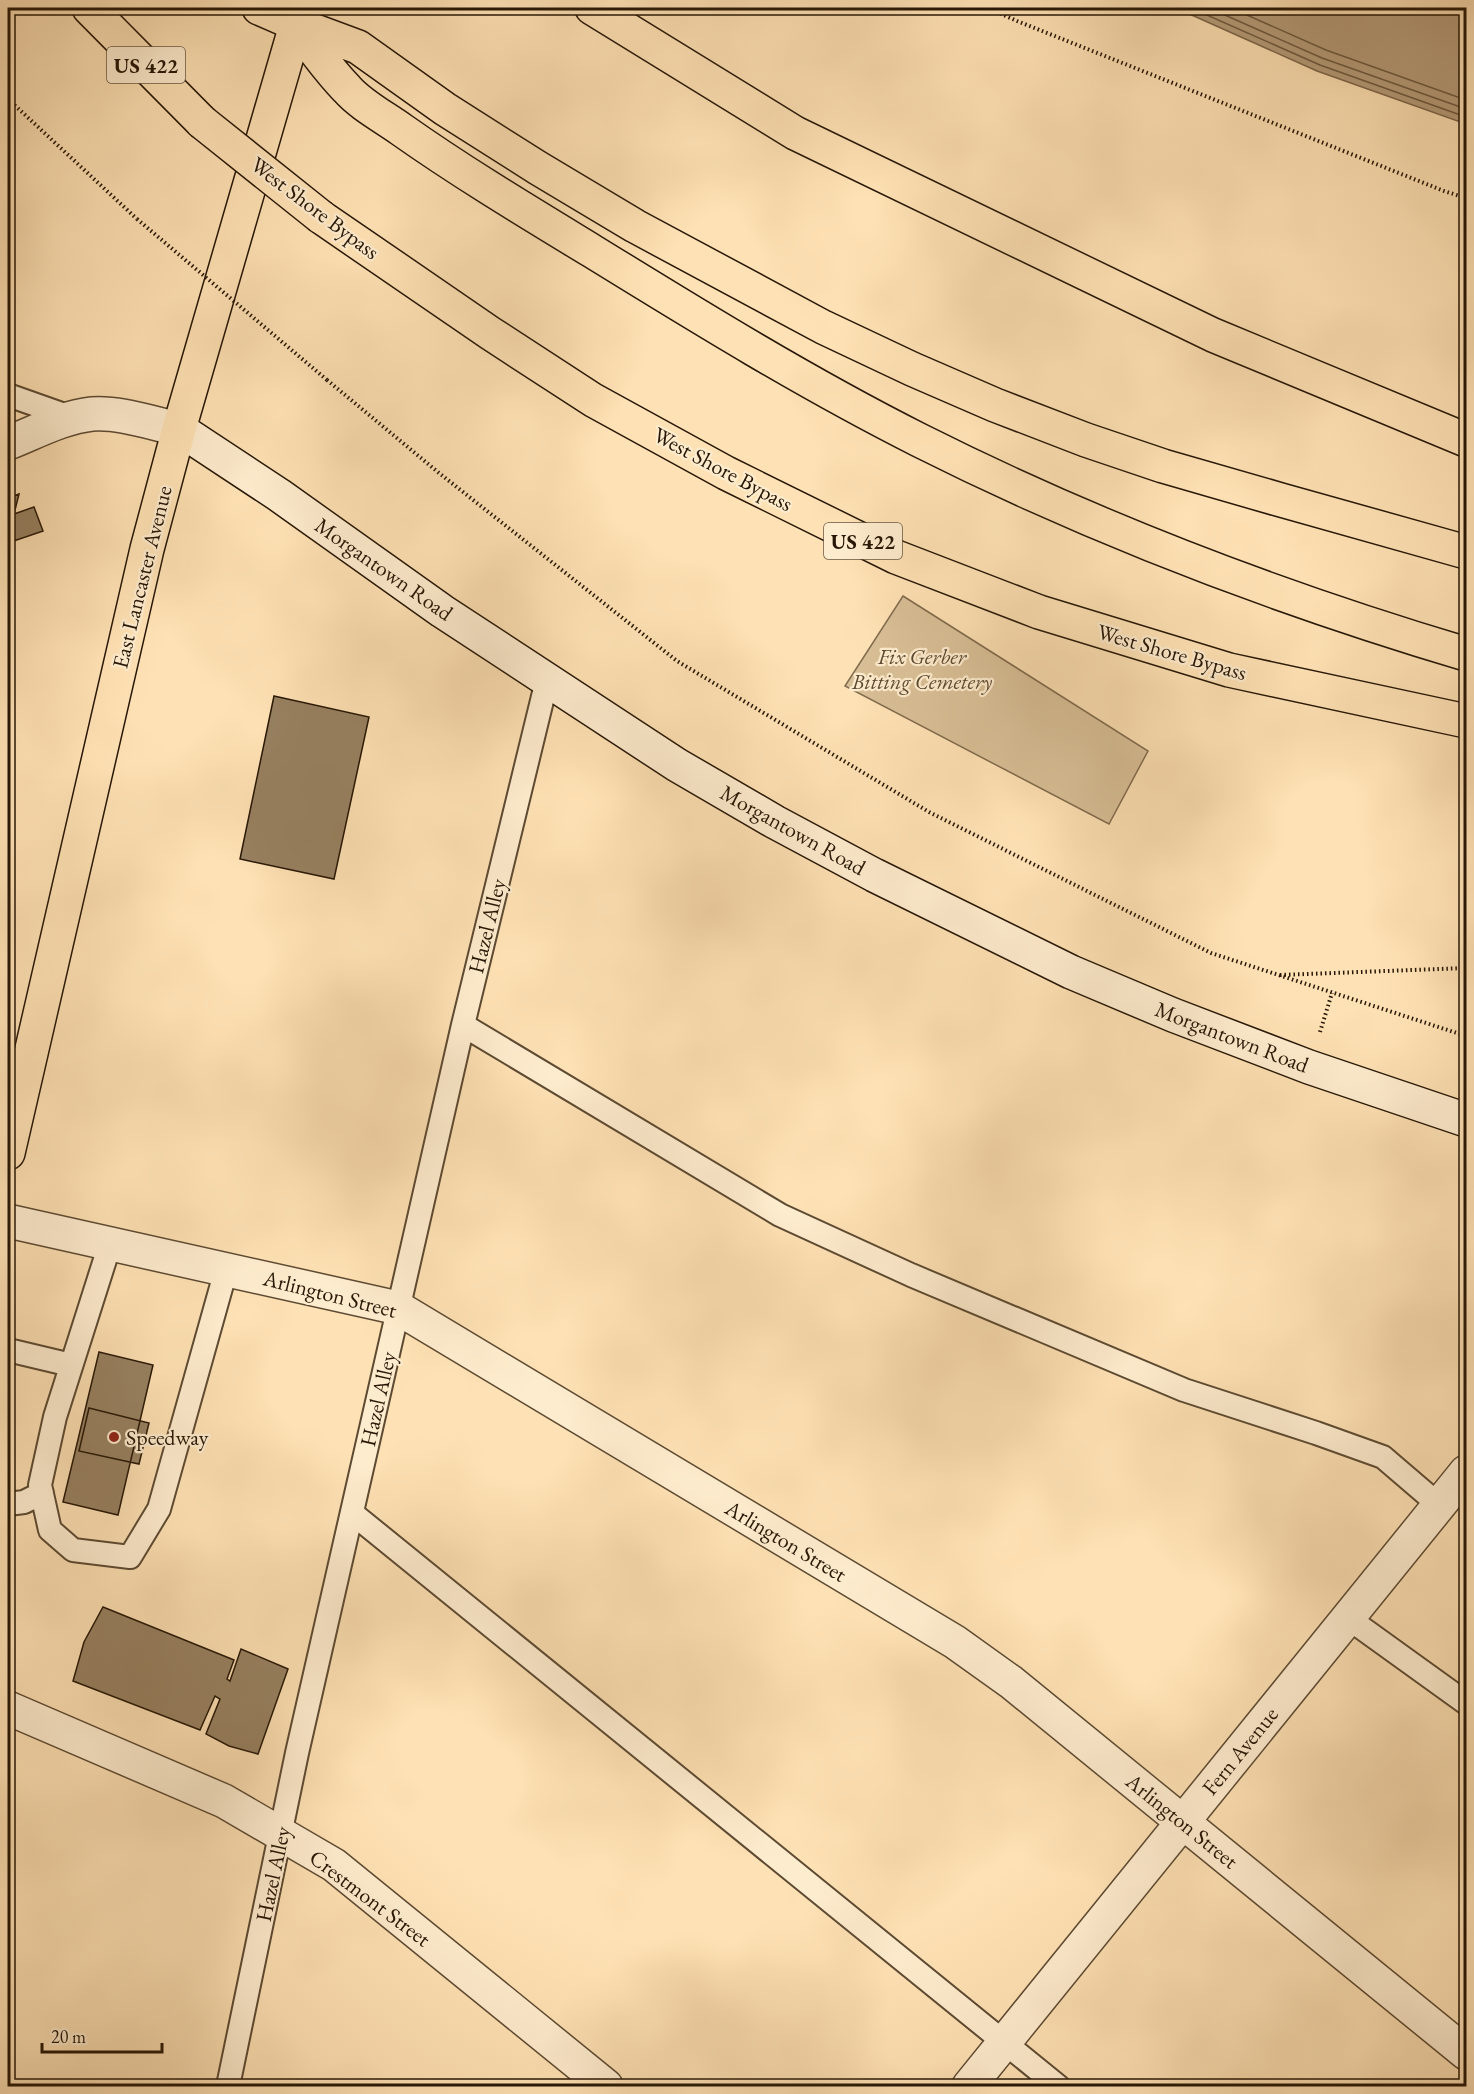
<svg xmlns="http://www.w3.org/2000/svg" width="1474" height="2094" font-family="'EB Garamond',serif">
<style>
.green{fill:#d9bf96;stroke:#806b4e;stroke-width:1.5}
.water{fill:#b59c79;stroke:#7c674b;stroke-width:1.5}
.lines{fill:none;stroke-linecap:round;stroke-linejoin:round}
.shore{stroke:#6e5a40;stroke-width:1.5}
.building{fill:#978060;stroke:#271706;stroke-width:1.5}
.lane-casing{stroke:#5d4a32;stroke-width:26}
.street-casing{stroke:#5d4a32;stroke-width:36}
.secondary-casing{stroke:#271706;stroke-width:36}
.primary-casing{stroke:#271706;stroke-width:36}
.highway-casing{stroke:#271706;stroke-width:36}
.path{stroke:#271706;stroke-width:4;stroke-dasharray:1.5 3;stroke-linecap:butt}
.lane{stroke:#feecce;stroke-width:22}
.street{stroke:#feecce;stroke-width:33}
.secondary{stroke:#feecce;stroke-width:33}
.primary{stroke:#fee1b4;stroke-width:33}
.highway{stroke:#fee1b4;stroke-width:33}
.highway-bridge-casing{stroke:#271706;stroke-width:36;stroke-linecap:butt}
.path-bridge{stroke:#271706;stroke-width:4;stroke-dasharray:1.5 3;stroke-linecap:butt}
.highway-bridge{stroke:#fee1b4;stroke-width:33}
.poi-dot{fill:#8f2418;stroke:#feecce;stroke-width:2}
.labels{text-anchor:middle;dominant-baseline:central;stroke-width:4.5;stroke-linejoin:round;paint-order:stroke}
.shield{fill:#feecce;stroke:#685742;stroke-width:1.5}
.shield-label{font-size:21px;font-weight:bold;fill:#271706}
.street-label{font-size:22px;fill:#271706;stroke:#feecce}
.park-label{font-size:22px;font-style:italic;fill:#5c4931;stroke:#feecce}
.poi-label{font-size:22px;fill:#271706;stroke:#feecce;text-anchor:start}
</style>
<rect width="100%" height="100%" fill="#fee1b4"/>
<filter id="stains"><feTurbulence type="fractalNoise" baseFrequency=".00333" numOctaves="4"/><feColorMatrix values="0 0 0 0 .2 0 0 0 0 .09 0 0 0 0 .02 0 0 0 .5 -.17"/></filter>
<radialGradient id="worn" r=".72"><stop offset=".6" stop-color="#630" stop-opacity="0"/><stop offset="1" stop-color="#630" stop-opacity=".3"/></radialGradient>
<path class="green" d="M903 596 1148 751 1109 824 845 686Z"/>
<path class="water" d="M1176 8H1466V124L1317 71Z"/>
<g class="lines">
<path class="shore" d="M1191 8 1320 65 1466 117
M1209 8 1322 58 1466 109
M1231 8 1326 50 1466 100"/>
</g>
<path class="building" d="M19 494 14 514 34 507 43 531 8 543V498Z
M274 696 369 717 334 879 240 859Z
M99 1352 153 1365 118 1515 63 1502Z
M89 1408 149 1423 139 1464 79 1451Z
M103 1607 234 1660 227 1679 230 1681 241 1649 288 1669 258 1754 229 1746 206 1734 220 1699 215 1696 200 1730 73 1681 84 1642Z"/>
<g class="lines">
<defs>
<path id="lane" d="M8 395 73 418
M463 1025 780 1215 911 1275 1184 1390 1316 1433 1383 1457 1439 1505
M110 1244 55 1417 40 1485 50 1530 73 1550 130 1557 159 1509 226 1270
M8 1350 71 1365
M8 1504 24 1502 42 1493
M352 1513 1058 2086
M1348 1618 1466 1703
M228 2086 297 1753 463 1025 547 680"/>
<path id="street" d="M8 443C34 433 63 417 92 414 120 412 151 423 179 429
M8 1221 398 1308 955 1642 1011 1682 1466 2053
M8 1708 224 1801 334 1865 606 2086
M969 2086 1466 1472"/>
<path id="secondary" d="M179 429 279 495 442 611 677 765 775 822 874 875 1071 972 1173 1015 1309 1067 1466 1120"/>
<path id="primary" d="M8 1153 147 549 179 429 301 8"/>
<path id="highway" d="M89 8 202 122
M259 8 296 24 358 47 445 109 538 168 635 226 823 327 912 369 995 405 1086 440 1163 466 1281 500 1466 552
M285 8C303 35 324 65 347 89 361 105 384 117 402 130 463 173 528 212 592 251 699 317 806 383 919 440 1094 528 1278 598 1466 654
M592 8 795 133 1213 335 1466 440
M321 217 490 333 593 400 726 473 896 557 1039 612 1229 670 1466 721"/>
</defs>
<use href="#lane" class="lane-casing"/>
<use href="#street" class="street-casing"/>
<use href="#secondary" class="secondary-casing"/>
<use href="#primary" class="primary-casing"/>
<use href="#highway" class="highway-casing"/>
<path class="path" d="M988 8 1017 21 1444 191 1466 198
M8 99 137 219
M327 380 439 473 677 661 929 812 1211 953 1466 1036
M1280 975 1466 968
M1320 1032 1332 993"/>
<use href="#lane" class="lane"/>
<use href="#street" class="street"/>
<use href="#secondary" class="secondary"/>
<use href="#primary" class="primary"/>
<use href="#highway" class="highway"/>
<defs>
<path id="highway-bridge" d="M202 122 321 217"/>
</defs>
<use href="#highway-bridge" class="highway-bridge-casing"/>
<path class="path-bridge" d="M137 219 327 380"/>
<use href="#highway-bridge" class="highway-bridge"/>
</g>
<circle class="poi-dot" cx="114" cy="1437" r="6"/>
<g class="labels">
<g class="shield">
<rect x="107" y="47" width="78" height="36" rx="4.5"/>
<rect x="824" y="523" width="78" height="36" rx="4.5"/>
</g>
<g class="shield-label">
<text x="146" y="65">US 422</text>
<text x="863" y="541">US 422</text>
</g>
<g class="street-label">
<text transform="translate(315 208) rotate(37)">West Shore Bypass</text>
<text transform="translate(723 469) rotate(28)">West Shore Bypass</text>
<text transform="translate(384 569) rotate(35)">Morgantown Road</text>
<text transform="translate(142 577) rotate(-76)">East Lancaster Avenue</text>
<text transform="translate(1172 652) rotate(16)">West Shore Bypass</text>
<text transform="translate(793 830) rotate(29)">Morgantown Road</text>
<text transform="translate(487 926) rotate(-76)">Hazel Alley</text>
<text transform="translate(1232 1037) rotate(21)">Morgantown Road</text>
<text transform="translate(330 1294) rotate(14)">Arlington Street</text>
<text transform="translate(378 1399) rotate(-77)">Hazel Alley</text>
<text transform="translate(786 1541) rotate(31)">Arlington Street</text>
<text transform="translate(1240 1751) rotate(-51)">Fern Avenue</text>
<text transform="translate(1182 1821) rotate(39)">Arlington Street</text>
<text transform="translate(273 1874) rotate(-78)">Hazel Alley</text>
<text transform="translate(370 1898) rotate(37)">Crestmont Street</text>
</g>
<g class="park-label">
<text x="922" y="656">Fix Gerber<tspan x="922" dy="25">Bitting Cemetery</tspan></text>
</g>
<g class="poi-label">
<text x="126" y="1437">Speedway</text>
</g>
</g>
<rect width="1474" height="2094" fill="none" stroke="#fee1b4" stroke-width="30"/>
<rect x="9" y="9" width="1456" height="2076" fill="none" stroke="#271706" stroke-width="3"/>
<rect x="15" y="15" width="1444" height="2064" fill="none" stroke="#271706" stroke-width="1.5"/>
<path d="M42 2043v9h120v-9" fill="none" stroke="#271706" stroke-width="3"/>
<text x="51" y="2043" font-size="18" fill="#271706" stroke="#feecce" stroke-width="4.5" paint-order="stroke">20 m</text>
<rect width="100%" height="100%" filter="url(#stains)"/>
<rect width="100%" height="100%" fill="url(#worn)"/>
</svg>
